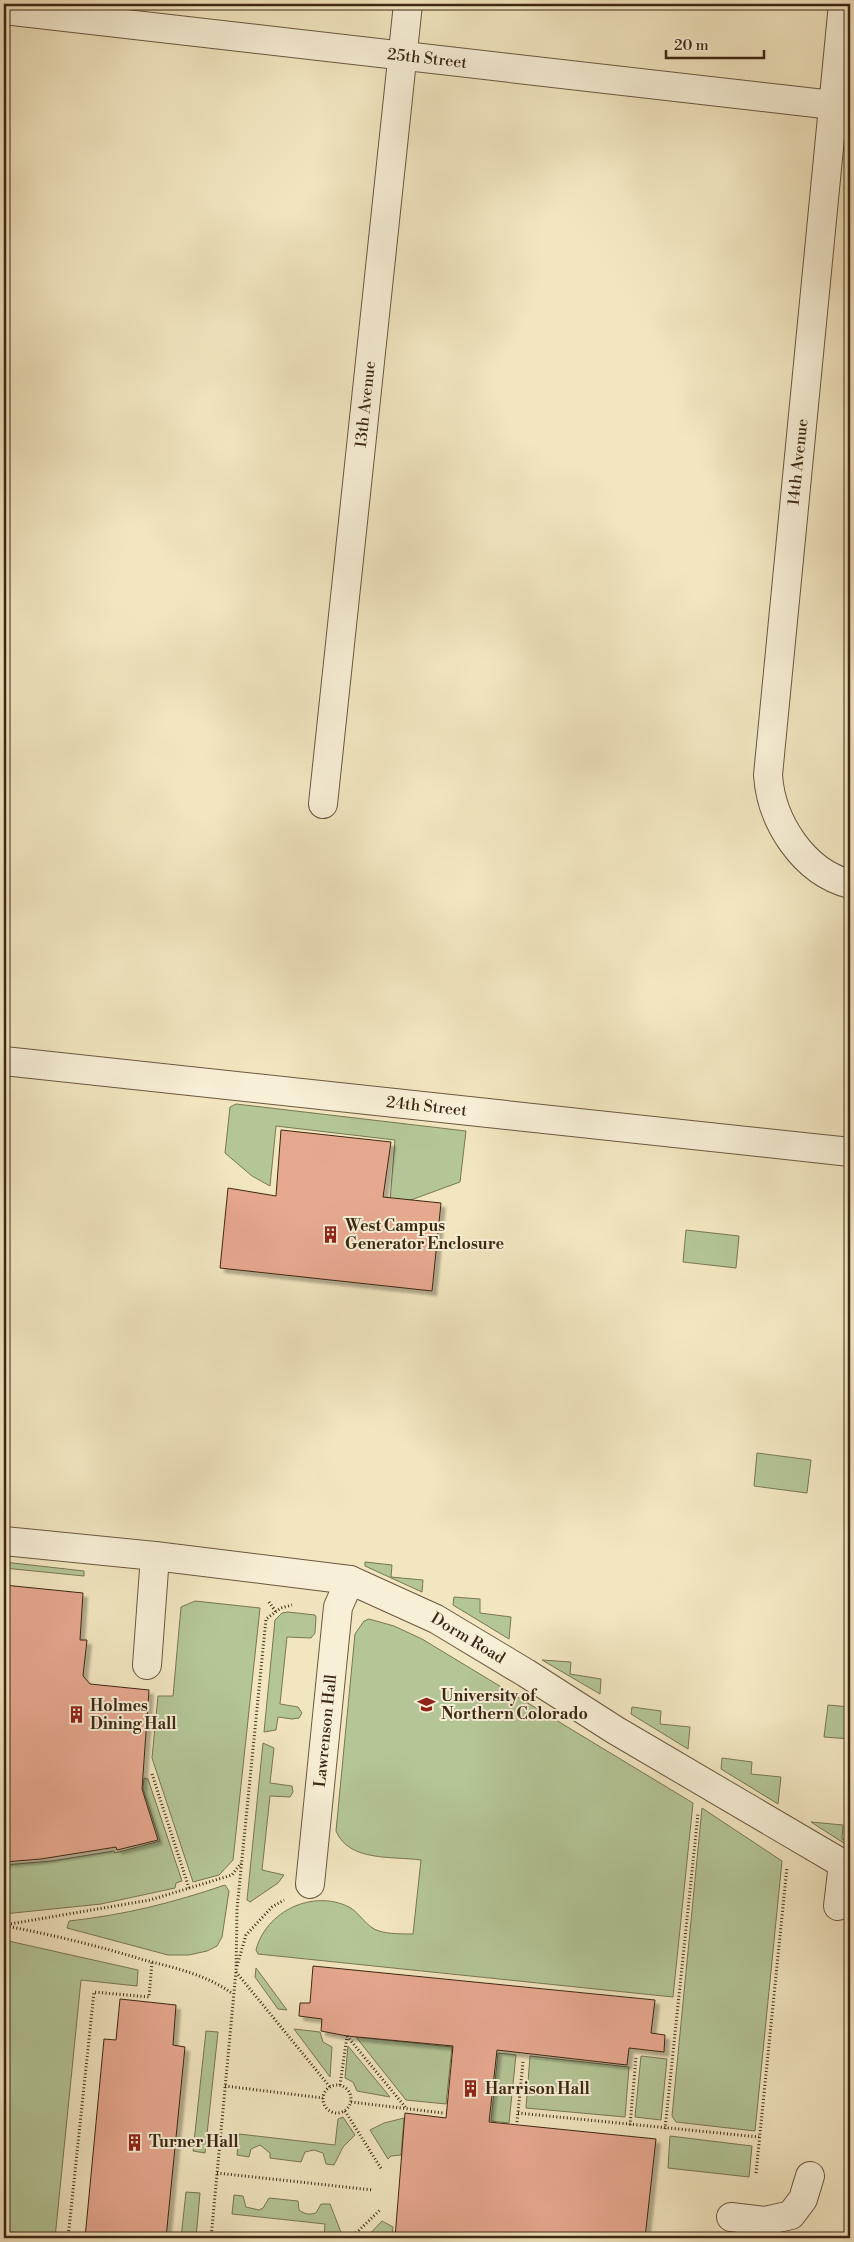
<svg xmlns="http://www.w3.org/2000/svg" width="854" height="2242" font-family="'Libre Bodoni',serif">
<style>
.green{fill:#b4c697;stroke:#787654}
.building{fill:#e7a890;stroke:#3c2712;filter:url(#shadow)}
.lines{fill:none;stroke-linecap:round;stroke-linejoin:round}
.minor-casing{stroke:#6a573e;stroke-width:30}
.path{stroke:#3c2712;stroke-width:3;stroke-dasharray:1 2.5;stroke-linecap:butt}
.minor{stroke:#f7efd6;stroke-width:28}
.labels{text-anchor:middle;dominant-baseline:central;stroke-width:4;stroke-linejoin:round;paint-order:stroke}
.street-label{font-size:16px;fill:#3c2712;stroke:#f7efd6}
.poi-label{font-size:16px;font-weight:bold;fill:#3c2712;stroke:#f7efd6;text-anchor:start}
</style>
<defs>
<filter id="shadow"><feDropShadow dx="4.5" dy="4.5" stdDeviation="1" flood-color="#0004"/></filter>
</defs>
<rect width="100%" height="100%" fill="#f2e6c0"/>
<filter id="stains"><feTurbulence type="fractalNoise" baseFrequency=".004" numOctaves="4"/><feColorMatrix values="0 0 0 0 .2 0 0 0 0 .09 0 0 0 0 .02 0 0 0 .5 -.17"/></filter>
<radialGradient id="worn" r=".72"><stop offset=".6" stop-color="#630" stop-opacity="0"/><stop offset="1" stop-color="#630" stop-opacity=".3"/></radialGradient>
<path class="green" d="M236 1104 466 1131 460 1182 408 1201H390L395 1140 276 1126 270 1186 252 1176 225 1153 230 1107Z
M686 1230 739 1236 736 1268 683 1262Z
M757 1453 811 1460 807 1493 754 1486Z
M4 1562 84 1571V1576L4 1568Z
M365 1562 392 1565 391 1577 423 1580 422 1592 365 1566Z
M454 1597 480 1599V1613L511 1617 509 1639 453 1605Z
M195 1601 260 1608 233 1860 219 1875 193 1882 152 1758 158 1696H173L181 1607Z
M288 1612 315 1615 316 1617 315 1633 311 1638 287 1637 280 1704 298 1707 302 1713 299 1718 292 1719 278 1717 276 1730 264 1732 275 1620 282 1613Z
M369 1619 394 1626 422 1639 693 1803 673 1997 258 1954 256 1950C266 1911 313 1889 349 1907 359 1912 367 1928 379 1931 388 1934 403 1934 413 1934L421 1860C392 1856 349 1862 336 1831L355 1634 364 1621Z
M542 1660 571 1662 570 1674 601 1679 600 1694Z
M828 1705 850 1707V1739L824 1737Z
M632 1707 661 1711 660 1724 690 1727 688 1749 631 1714Z
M263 1743 274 1748 270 1783 292 1786 293 1792 290 1797 270 1796 262 1870 284 1875 278 1883 250 1902 247 1900Z
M722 1758 752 1762 751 1774 781 1777 778 1804 721 1769Z
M144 1778 148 1779 182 1881 176 1883 175 1888 101 1904 4 1914V1865L52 1861 114 1851 115 1853 160 1841 143 1789Z
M702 1808 782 1861 755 2131 676 2122 672 2116Z
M811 1822 843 1825 842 1839 850 1840V1847Z
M225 1885 229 1891 222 1937 217 1946 207 1951 189 1955H168L67 1928 69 1921C124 1915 172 1903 225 1885Z
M4 1940 138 1970 137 1986 81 1980 55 2238H4Z
M256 1968 287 2010 278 2009 255 1977Z
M294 2029 320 2032 323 2042 332 2047 330 2077Z
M206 2031 218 2032 205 2153 193 2151Z
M356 2037 452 2047 446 2104 406 2100Z
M348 2046 390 2097 357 2091 353 2082 345 2078Z
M498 2053 516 2055 509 2123 491 2121Z
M530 2056 629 2067 625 2117 526 2108Z
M641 2056 667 2059 661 2120 635 2117Z
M343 2117 355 2135 343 2147 334 2165 326 2164 323 2153 314 2150 305 2152 301 2162 270 2158V2153L260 2145 251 2149 249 2157 237 2155 239 2134 335 2145 338 2119Z
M404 2118 401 2155 391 2156 388 2159 370 2130 384 2123Z
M670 2136 752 2146 749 2177 668 2168Z
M186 2192 200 2193 196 2238H181Z
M234 2195 243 2196 246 2207 259 2210 263 2208 269 2198 298 2201 299 2210C305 2214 308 2215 316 2213L321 2204H330L342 2235 340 2238H324L325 2224 232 2214Z
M382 2221 393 2227 392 2238H366Z"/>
<path class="building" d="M281 1130 391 1142 383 1197 441 1203 432 1291 220 1268 228 1188 276 1196Z
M4 1585 83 1593 80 1640H87L83 1676 90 1684 149 1690 142 1789 158 1840 117 1850 116 1847 41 1859 4 1862Z
M313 1966 655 2000 651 2033 665 2035 664 2052 629 2048 627 2065 497 2050 489 2122 656 2139 645 2238H395L405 2113 446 2118 453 2046 347 2036 321 2031 322 2019 299 2016 300 2003H310Z
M120 1999 176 2005 173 2045 185 2047 166 2238H85L104 2039 116 2040Z"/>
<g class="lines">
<defs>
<g id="minor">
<path d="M843 4 768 775C771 821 803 872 850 884"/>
<path id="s1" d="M4 10 850 107"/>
<path id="s2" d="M323 804 408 4"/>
<path id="s3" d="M4 1061 850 1152"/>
<path id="s4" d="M4 1541 155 1556 350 1580 436 1619 526 1673 615 1730 843 1864 838 1906"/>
<path d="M147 1665 155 1556"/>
<path id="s5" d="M310 1884 338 1607 350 1580"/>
<path d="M731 2217 765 2221 791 2215 803 2199 810 2176"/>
</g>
</defs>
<use href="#minor" class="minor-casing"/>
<path class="path" d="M269 1602 276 1612
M152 1774 189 1888
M4 1925 150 1900 232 1875 241 1863
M6 1926C53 1935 99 1946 144 1960 176 1968 207 1975 233 1994
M237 1966 246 1935 272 1907 284 1900
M236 1972 330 2087
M347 2036 406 2108
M323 2099a14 14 0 1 1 28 0a14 14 0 1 1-28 0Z
M340 2085 347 2036
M225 2086 323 2098
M351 2102 443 2113
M345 2111 382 2170
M518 2113 759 2137
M517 2122 523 2062
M630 2125 636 2058
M665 2129 698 1814
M217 2173 373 2190
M756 2173 787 1867
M68 2238 94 1992 149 1997 152 1962
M211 2238 236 1971 237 1909 266 1619 281 1608 292 1605
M351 2238 380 2210"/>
<use href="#minor" class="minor"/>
</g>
<defs>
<symbol id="building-bare" viewBox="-9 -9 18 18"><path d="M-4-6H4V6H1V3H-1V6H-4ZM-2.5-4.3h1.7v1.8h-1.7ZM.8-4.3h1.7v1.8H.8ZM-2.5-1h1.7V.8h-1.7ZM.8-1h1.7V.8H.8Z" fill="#8f2418" stroke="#f7efd6" stroke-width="2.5" paint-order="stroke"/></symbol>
<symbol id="university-bare" viewBox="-9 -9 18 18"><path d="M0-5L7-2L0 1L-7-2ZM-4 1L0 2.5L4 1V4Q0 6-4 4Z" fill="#8f2418" stroke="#f7efd6" stroke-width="2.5" paint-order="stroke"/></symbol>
</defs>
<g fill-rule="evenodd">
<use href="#building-bare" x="318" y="1222" width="25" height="25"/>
<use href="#university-bare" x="414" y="1692" width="25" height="25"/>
<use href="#building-bare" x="64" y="1702" width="25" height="25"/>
<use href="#building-bare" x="458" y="2076" width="25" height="25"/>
<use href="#building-bare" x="122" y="2130" width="25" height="25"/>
</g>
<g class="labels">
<g class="street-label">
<text stroke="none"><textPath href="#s1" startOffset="426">25th Street</textPath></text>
<text stroke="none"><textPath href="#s2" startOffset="402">13th Avenue</textPath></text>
<text transform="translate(798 462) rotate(-84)">14th Avenue</text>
<text stroke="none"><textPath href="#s3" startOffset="425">24th Street</textPath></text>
<text stroke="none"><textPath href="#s4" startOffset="480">Dorm Road</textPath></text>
<text stroke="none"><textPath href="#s5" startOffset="154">Lawrenson Hall</textPath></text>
</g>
<g class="poi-label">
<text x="345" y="1226">West Campus<tspan x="345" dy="18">Generator Enclosure</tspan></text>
<text x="441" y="1696">University of<tspan x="441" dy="18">Northern Colorado</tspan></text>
<text x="90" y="1706">Holmes<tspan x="90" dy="18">Dining Hall</tspan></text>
<text x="485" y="2089">Harrison Hall</text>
<text x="149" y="2142">Turner Hall</text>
</g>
</g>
<rect width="854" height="2242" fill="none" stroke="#f2e6c0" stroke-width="20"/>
<rect x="5" y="5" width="844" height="2232" fill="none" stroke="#3c2712" stroke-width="2.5"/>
<rect x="10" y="10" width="834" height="2222" fill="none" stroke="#3c2712"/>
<path d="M666 50v8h98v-8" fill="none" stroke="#3c2712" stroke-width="2.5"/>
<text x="674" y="50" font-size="15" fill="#3c2712" stroke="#f7efd6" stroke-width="4" paint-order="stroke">20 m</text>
<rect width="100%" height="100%" filter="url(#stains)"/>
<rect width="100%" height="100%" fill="url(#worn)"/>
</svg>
